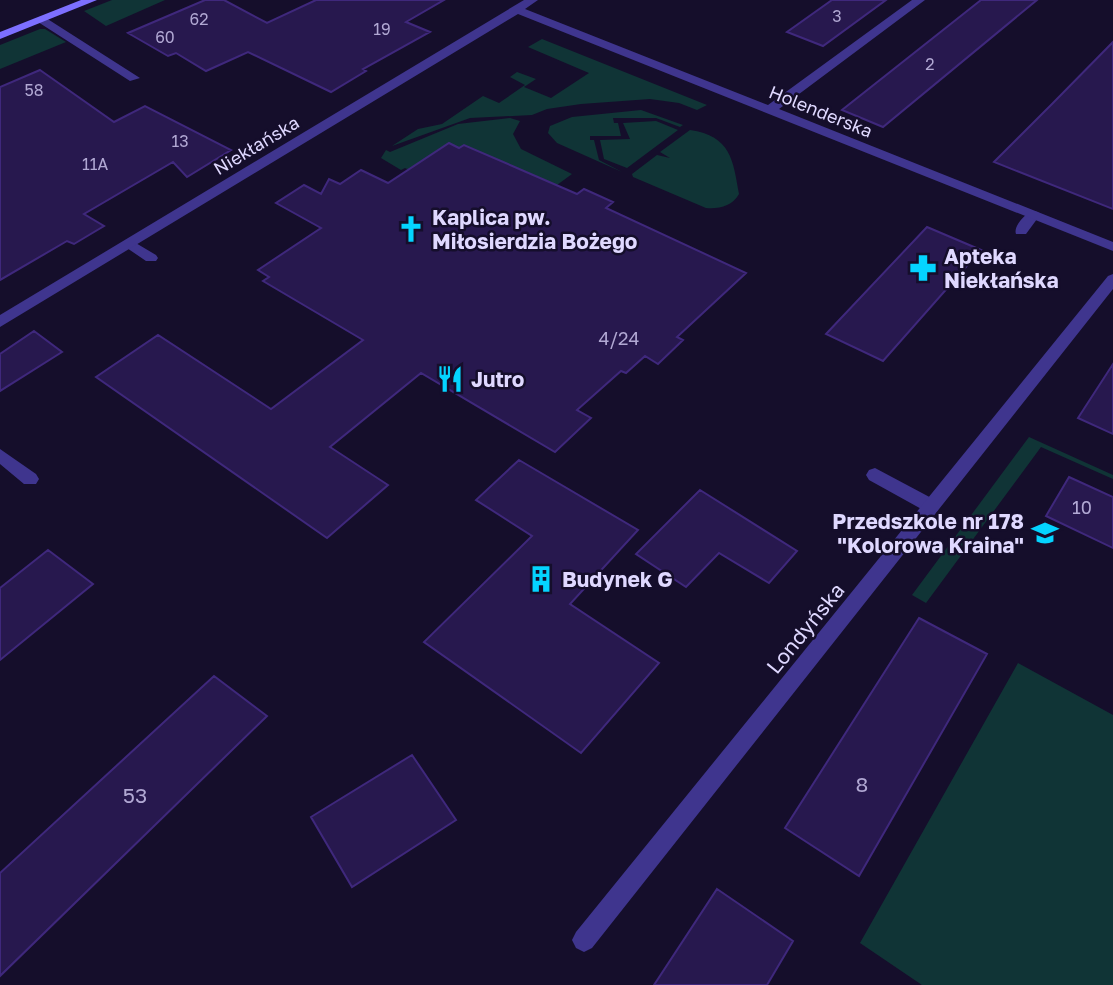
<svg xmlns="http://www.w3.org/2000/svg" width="1113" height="985" font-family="'Golos Text',sans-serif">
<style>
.green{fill:#103436}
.building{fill:#27184e;stroke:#3f287c;stroke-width:2}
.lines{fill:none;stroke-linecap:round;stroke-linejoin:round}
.lane{fill:#3f358e;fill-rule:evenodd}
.street{fill:#3f358e;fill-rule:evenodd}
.secondary{fill:#7d6fff;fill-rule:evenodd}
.labels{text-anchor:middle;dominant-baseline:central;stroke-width:5;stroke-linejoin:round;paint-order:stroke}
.far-number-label{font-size:16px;fill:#b1a8d3}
.far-street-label{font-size:18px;fill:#dfd8ff;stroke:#150e2b}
.number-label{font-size:18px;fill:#b1a8d3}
.poi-label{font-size:21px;font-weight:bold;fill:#dfd8ff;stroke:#150e2b;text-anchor:start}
.street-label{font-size:21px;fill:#dfd8ff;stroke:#150e2b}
.near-number-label{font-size:21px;fill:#b1a8d3}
</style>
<rect width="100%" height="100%" fill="#150e2b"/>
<path class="green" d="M112 0H165L106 26 84 11Z
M40 29H45L66 42 0 69V45Z
M542 39 707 105 697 110 679 103 650 99 581 104 547 109 532 115 470 118 392 146 418 129 442 124 483 96 499 103 525 85 510 77 517 72 536 79 524 87 551 98 589 73 528 47Z
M641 110 683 125 680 127 656 118H613L614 123H618L621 136H590V140H594L599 160 622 172 557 143 548 133 550 126 572 117Z
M510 118 520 121 513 134 521 149 572 174 557 185 464 145 459 148 449 143 423 160 434 182 405 168 401 170 381 158 386 150 390 152 458 124Z
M656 121 678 130 627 168 604 159 600 140 630 139 623 123Z
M690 130C731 136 733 160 739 194 732 206 720 209 706 208L633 177 632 174 657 155 670 158 660 152Z
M1029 437 1113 475V479L1041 447 926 603 912 595Z
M1018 663 1113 715V985H922L860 943Z"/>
<path class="building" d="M205 0H224L267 23 316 0H444L406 22 430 32 363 69 366 71 331 92 248 52 206 71 176 53 168 56 128 33Z
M832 0H886L823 46 787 32Z
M981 0H1037L883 127 842 110Z
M1113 42V209L994 162 1053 103Z
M40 70 114 122 145 106 231 150 187 177 173 162 84 214 104 226 74 244 67 241 0 280V87Z
M449 143 459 148 464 145 577 194 584 189 613 202 606 208 746 273 677 337 683 340 658 364 645 356 626 373 621 371 577 410 591 418 555 452 421 373 330 447 388 485 327 538 96 377 158 335 271 409 363 340 263 281 269 277 258 270 321 228 276 203 304 185 321 194 329 179 340 184 361 170 388 183Z
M927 227 981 250 883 361 826 334Z
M34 331 62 352 0 391V354Z
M1113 364V434L1078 418Z
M519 460 638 530 570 604 659 663 581 753 424 642 532 536 476 500Z
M1069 477 1113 497V548L1046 516Z
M700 490 797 551 769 583 719 553 686 587 636 554Z
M48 550 93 584 0 660V588Z
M919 618 987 654 859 876 785 828Z
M214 676 267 716 0 976V873Z
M412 755 456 820 352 887 311 817Z
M717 889 793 941 767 985H654Z"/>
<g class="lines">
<path class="lane" d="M38 18H46L140 78 130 81 38 22Z
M1033 211 1038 212 1040 215 1026 234H1016C1013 227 1025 213 1033 211Z
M129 239 156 255 158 258 156 261H146L124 246 122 243Z
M0 449 36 474 39 479 36 484H24L0 464Z
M875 468 937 501 940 506 937 511H925L869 480 866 475 869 470Z"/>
<path class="street" d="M524 0H538L525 9 768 105 912 0H925L779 109 1113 242V251L518 14 0 327V315Z
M1113 274V289L592 948 584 952 576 948 572 940 576 932 1108 276Z"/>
<path class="secondary" d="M81 0H97L0 39V32Z"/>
</g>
<defs>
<symbol id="church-bare" viewBox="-9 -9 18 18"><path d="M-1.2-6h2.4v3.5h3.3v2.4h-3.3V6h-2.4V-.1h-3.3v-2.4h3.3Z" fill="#04d4ff" stroke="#150e2b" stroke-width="2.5" paint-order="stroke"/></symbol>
<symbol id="pharmacy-bare" viewBox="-9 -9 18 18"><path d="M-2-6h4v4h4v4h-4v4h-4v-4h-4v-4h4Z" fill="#04d4ff" stroke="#150e2b" stroke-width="2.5" paint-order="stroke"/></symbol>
<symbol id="restaurant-bare" viewBox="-9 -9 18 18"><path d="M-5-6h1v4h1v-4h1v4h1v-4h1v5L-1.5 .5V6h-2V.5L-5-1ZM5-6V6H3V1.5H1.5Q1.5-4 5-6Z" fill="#04d4ff" stroke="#150e2b" stroke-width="2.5" paint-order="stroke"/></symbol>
<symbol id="school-bare" viewBox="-9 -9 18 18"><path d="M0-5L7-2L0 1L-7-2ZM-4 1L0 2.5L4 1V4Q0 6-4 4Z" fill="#04d4ff" stroke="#150e2b" stroke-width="2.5" paint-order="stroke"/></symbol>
<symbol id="building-bare" viewBox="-9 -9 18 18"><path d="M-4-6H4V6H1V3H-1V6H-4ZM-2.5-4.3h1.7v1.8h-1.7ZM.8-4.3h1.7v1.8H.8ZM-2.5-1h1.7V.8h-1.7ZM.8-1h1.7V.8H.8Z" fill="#04d4ff" stroke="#150e2b" stroke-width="2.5" paint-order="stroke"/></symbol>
</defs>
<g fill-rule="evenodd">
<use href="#church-bare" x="392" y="210" width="38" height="38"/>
<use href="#pharmacy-bare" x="904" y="249" width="38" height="38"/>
<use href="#restaurant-bare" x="431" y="360" width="38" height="38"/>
<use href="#school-bare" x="1026" y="514" width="38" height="38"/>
<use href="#building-bare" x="522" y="560" width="38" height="38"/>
</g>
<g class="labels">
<g class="far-number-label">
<text x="837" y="16">3</text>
<text x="199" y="19">62</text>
<text x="382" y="29">19</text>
<text x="165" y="37">60</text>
<text x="930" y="64">2</text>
<text x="34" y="90">58</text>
<text x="180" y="141">13</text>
<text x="95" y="164">11A</text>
</g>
<g class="far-street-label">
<text transform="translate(821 111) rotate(22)">Holenderska</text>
<text transform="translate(256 145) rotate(-31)">Niekłańska</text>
</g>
<g class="number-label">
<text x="619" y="338">4/24</text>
<text x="1082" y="507">10</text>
</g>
<g class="poi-label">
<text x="432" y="217">Kaplica pw.<tspan x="432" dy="24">Miłosierdzia Bożego</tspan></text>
<text x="944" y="256">Apteka<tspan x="944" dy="24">Niekłańska</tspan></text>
<text x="471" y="379">Jutro</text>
<text x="1024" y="521" text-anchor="end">Przedszkole nr 178<tspan x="1024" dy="24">"Kolorowa Kraina"</tspan></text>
<text x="562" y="579">Budynek G</text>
</g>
<g class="street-label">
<text transform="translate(805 628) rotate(-51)">Londyńska</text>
</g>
<g class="near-number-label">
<text x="862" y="784">8</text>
<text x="135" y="795">53</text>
</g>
</g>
</svg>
